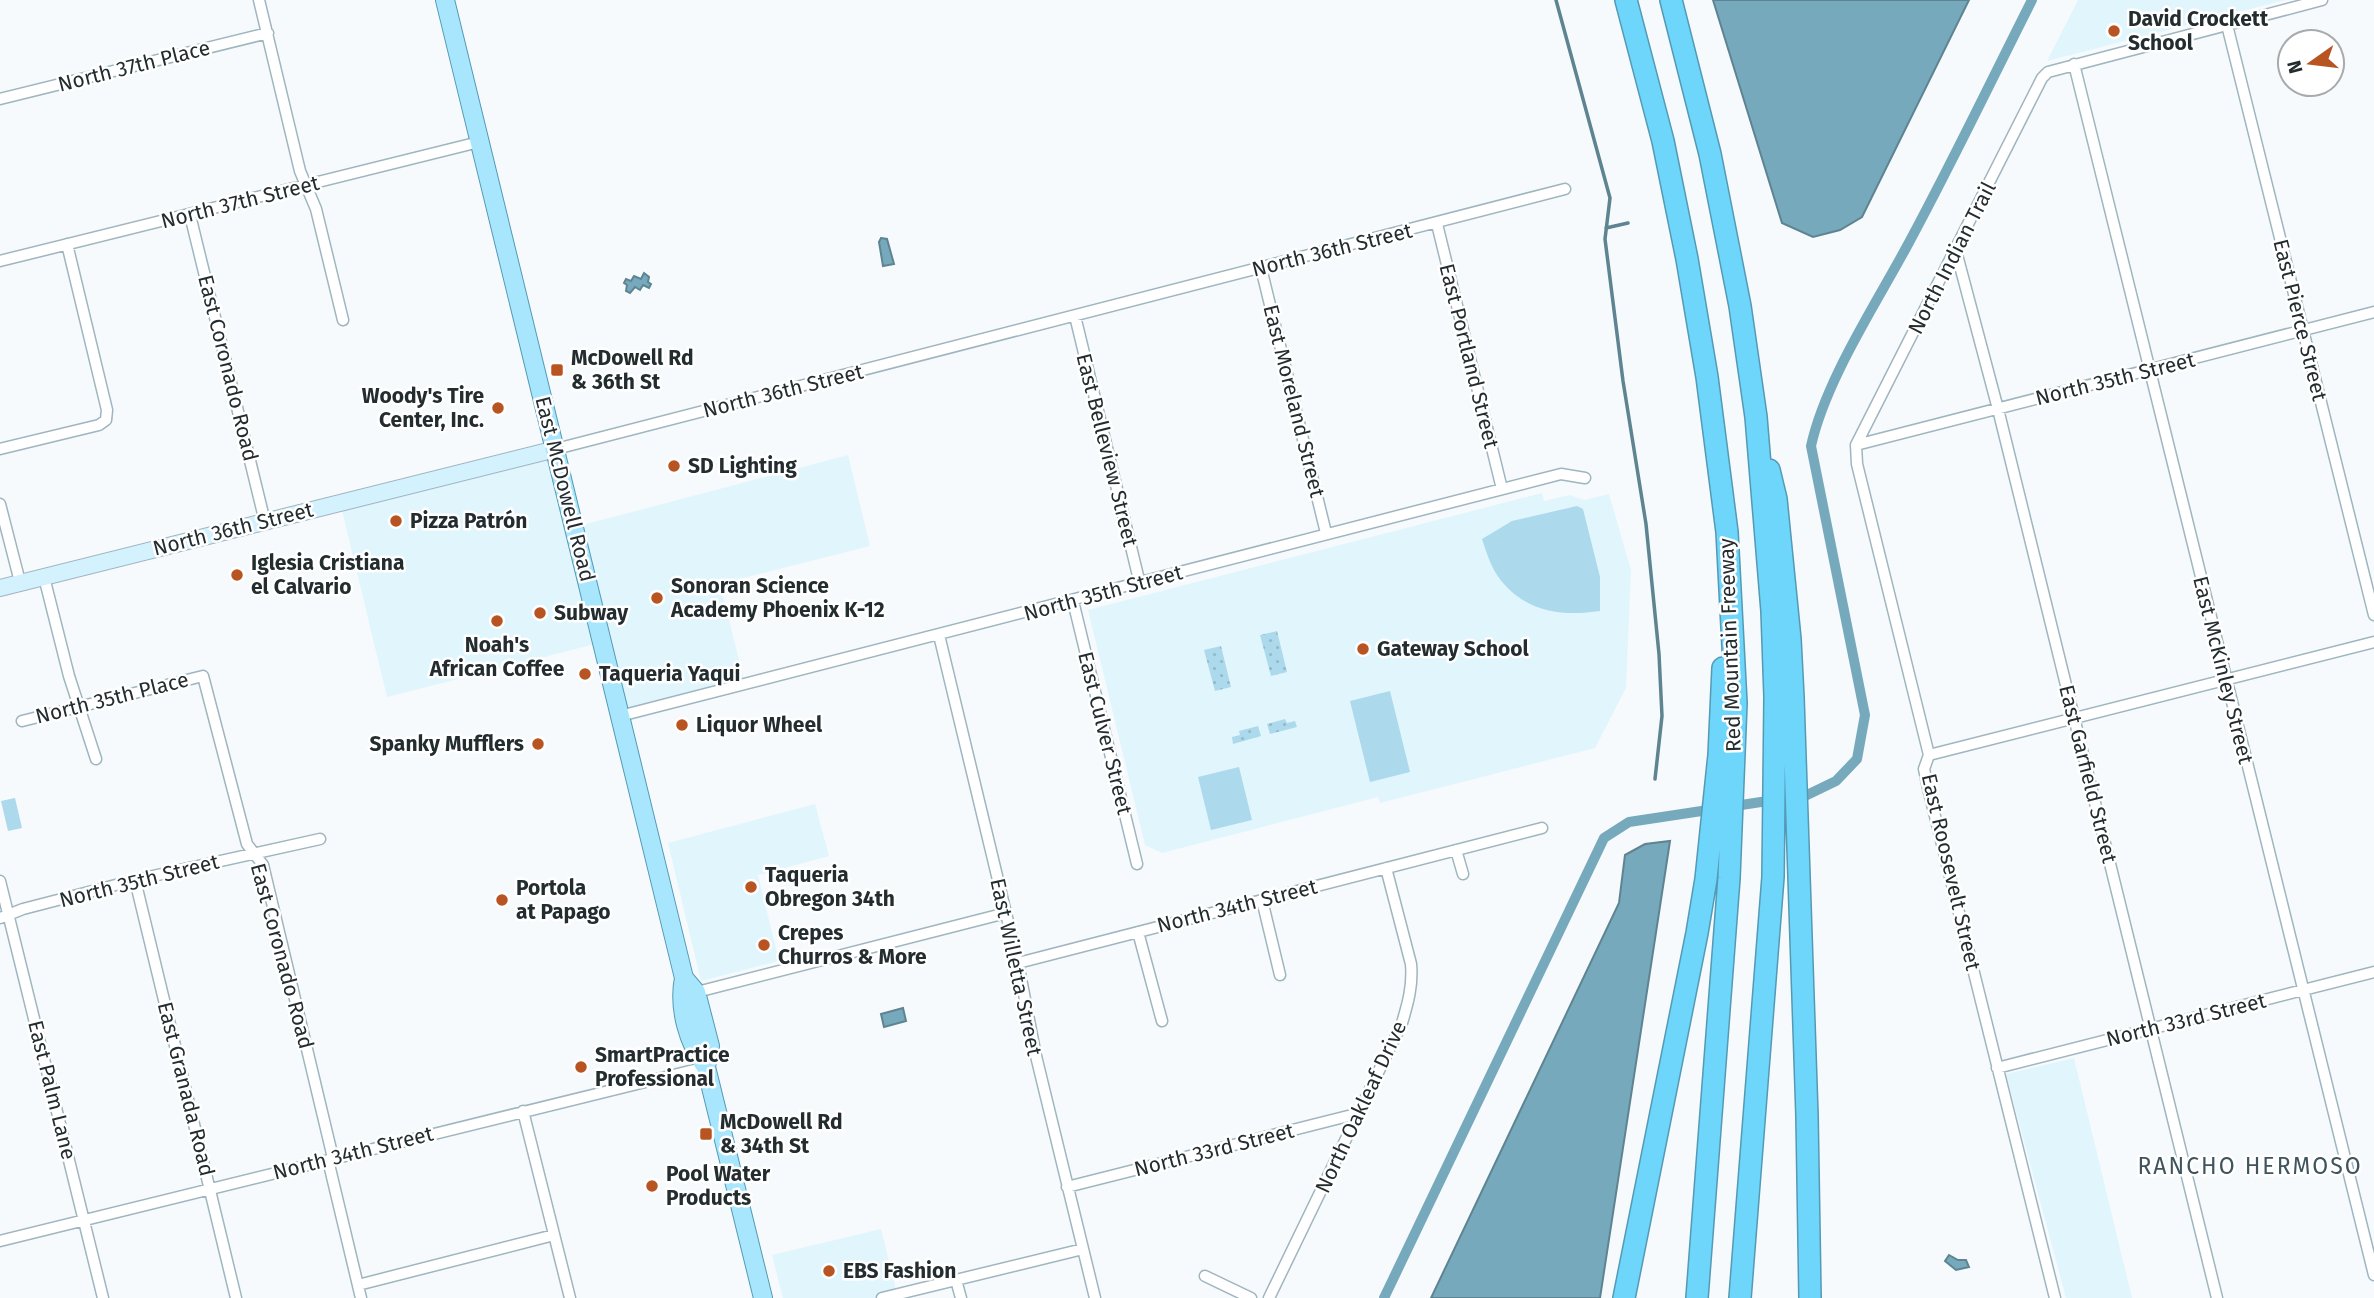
<svg xmlns="http://www.w3.org/2000/svg" width="2374" height="1298" font-family="'Fira Sans',sans-serif">
<style>
.built{fill:#e1f5fd}
.grass{fill:url(#grass-dots)}
.park{fill:#acd9eb}
.water{fill:#77a9bd;stroke:#5e8492;stroke-width:2}
.lines{fill:none;stroke-linecap:round;stroke-linejoin:round}
.stream{stroke:#5e8492;stroke-width:3.5}
.canal{stroke:#77a9bd;stroke-width:10}
.street-casing{stroke:#9fb5bf;stroke-width:13}
.secondary-casing{stroke:#9fb5bf;stroke-width:18}
.primary-casing{stroke:#549ab4;stroke-width:20}
.highway-casing{stroke:#549ab4;stroke-width:24}
.street{stroke:#fff;stroke-width:10}
.secondary{stroke:#d4f2fe;stroke-width:16}
.primary{stroke:#a8e6fd;stroke-width:18}
.highway{stroke:#6ed5fb;stroke-width:21}
.poi-dot{fill:#b85421;stroke:#fff;stroke-width:2.5}
.labels{text-anchor:middle;dominant-baseline:central;stroke-width:5;stroke-linejoin:round;paint-order:stroke}
.poi-label{font-size:21px;font-weight:bold;fill:#232c2f;stroke:#fff;text-anchor:start}
.street-label{font-size:21px;fill:#232c2f;stroke:#fff}
.neighbourhood-label{font-size:23px;letter-spacing:2px;fill:#3f545c;stroke:#fff}
</style>
<defs>
<pattern id="grass-dots" width="8" height="8" patternUnits="userSpaceOnUse" patternTransform="scale(1.75)"><rect width="8" height="8" fill="#acd9eb"/><path d="M2 2h.1M6 6h.1" fill="none" stroke="#94baca" stroke-width="1.8" stroke-linecap="round"/></pattern>
</defs>
<rect width="100%" height="100%" fill="#f6fafc"/>
<path class="built" d="M2078 0H2285L2047 61Z
M556 449 575 527 848 455 870 546 720 584 745 684 620 716 603 642 387 697 340 502Z
M1542 493 1544 501 1570 495 1584 500 1609 494 1631 570 1626 688 1595 748 1380 803 1378 797 1162 853 1145 845 1088 610Z
M815 804 829 856 758 875 779 961 701 981 668 843Z
M2074 1058 2132 1298H2066L2006 1074Z
M881 1229 898 1298H783L772 1255Z"/>
<path class="grass" d="M1277 631 1287 672 1271 676 1260 635Z
M1221 646 1231 687 1215 691 1204 650Z
M1285 719 1287 723 1295 721 1297 727 1270 734 1267 724Z
M1258 726 1261 736 1233 744 1232 737 1240 735 1239 731Z"/>
<path class="park" d="M1577 506 1583 509 1600 577V611C1559 617 1522 611 1497 575 1490 564 1486 551 1482 539L1512 521Z
M1390 691 1410 772 1370 782 1350 701Z
M1239 767 1252 820 1211 830 1198 777Z
M15 798 22 828 8 831 1 801Z"/>
<path class="water" d="M1713 0H1969L1862 217 1840 230 1813 237 1782 223Z
M881 238 887 239 894 264 883 266 879 242Z
M644 273 649 277 648 282 651 284 649 288 643 285 640 290 635 287 630 293 626 291 627 285 624 283 626 279 631 281 634 276 641 279Z
M1670 841 1600 1298H1431L1619 903 1625 855 1645 844Z
M903 1008 906 1021 884 1027 881 1014Z
M1949 1255 1958 1260H1966L1969 1267 1956 1270 1945 1261Z"/>
<g class="lines">
<path class="stream" d="M1556 0 1610 198 1605 239 1623 381 1646 524 1659 654 1662 716 1655 779
M1606 228 1628 223"/>
<path class="canal" d="M1384 1298 1604 838 1629 822 1807 795 1836 781 1857 759 1865 715 1811 446C1825 382 1874 307 1906 248 1950 167 1990 83 2032 0"/>
<defs>
<path id="street" d="M259 0 300 171 316 209 343 320
M2227 25 2374 615
M2074 64 2374 1275
M0 99 268 33
M190 215 265 522
M1437 224 1502 489
M1956 251 1998 409 2217 1298
M0 261 479 142
M1261 268 1326 533
M1075 316 1140 584
M1856 445 2374 312
M0 449 99 425 106 420 107 410 67 244
M556 449 1565 189
M0 504 20 582
M44 577 69 676 96 759
M1073 601 1137 864
M939 635 1018 963 1036 1056 1095 1298
M620 716 1561 474 1585 478
M22 721 203 676 247 844 263 865 333 1158
M1929 755 2374 642
M1456 850 1463 874
M135 880 236 1298
M0 881 103 1298
M1262 900 1280 975
M0 918 23 909 135 880 320 839
M1138 932 1162 1021
M1018 963 1542 828
M693 993 1006 913
M1997 1068 2374 972
M523 1111 570 1298
M328 1160 361 1298
M1067 1187 1360 1113
M0 1241 706 1067
M1205 1276 1251 1298
M956 1280 961 1298
M358 1285 554 1235
M882 1298 1083 1249
M1269 1298 1402 1023C1408 1003 1413 985 1411 964L1386 868
M2055 1298 1928 788 1924 769 1929 755 1857 464 1856 445 2042 78 2048 72 2322 0"/>
<path id="secondary" d="M0 588 556 449"/>
<path id="primary" d="M445 0 684 978C678 1008 688 1043 706 1067L763 1298
M684 978 696 992 710 1046 706 1067"/>
<path id="highway" d="M1626 0 1663 141 1687 259 1707 377 1727 532 1736 703 1729 878 1697 1298
M1671 0 1710 154 1740 306 1756 417 1772 611 1775 697 1773 877 1740 1298
M1769 470 1776 499 1790 639 1793 697 1807 1116 1810 1298
M1624 1298 1697 933 1706 879 1719 755 1723 668"/>
</defs>
<use href="#street" class="street-casing"/>
<use href="#secondary" class="secondary-casing"/>
<use href="#primary" class="primary-casing"/>
<use href="#highway" class="highway-casing"/>
<use href="#street" class="street"/>
<use href="#secondary" class="secondary"/>
<use href="#primary" class="primary"/>
<use href="#highway" class="highway"/>
</g>
<g class="poi-dot">
<circle cx="2114" cy="31" r="7"/>
<rect x="550" y="363" width="14" height="14" rx="3.5"/>
<circle cx="498" cy="408" r="7"/>
<circle cx="674" cy="466" r="7"/>
<circle cx="396" cy="521" r="7"/>
<circle cx="237" cy="575" r="7"/>
<circle cx="657" cy="598" r="7"/>
<circle cx="540" cy="613" r="7"/>
<circle cx="497" cy="621" r="7"/>
<circle cx="1363" cy="649" r="7"/>
<circle cx="585" cy="674" r="7"/>
<circle cx="682" cy="725" r="7"/>
<circle cx="538" cy="744" r="7"/>
<circle cx="751" cy="887" r="7"/>
<circle cx="502" cy="900" r="7"/>
<circle cx="764" cy="945" r="7"/>
<circle cx="581" cy="1067" r="7"/>
<rect x="699" y="1127" width="14" height="14" rx="3.5"/>
<circle cx="652" cy="1186" r="7"/>
<circle cx="829" cy="1271" r="7"/>
</g>
<g class="labels">
<g class="poi-label">
<text x="2128" y="19">David Crockett<tspan x="2128" dy="24">School</tspan></text>
<text x="571" y="358">McDowell Rd<tspan x="571" dy="24">&amp; 36th St</tspan></text>
<text x="484" y="396" text-anchor="end">Woody's Tire<tspan x="484" dy="24">Center, Inc.</tspan></text>
<text x="688" y="466">SD Lighting</text>
<text x="410" y="521">Pizza Patrón</text>
<text x="251" y="563">Iglesia Cristiana<tspan x="251" dy="24">el Calvario</tspan></text>
<text x="671" y="586">Sonoran Science<tspan x="671" dy="24">Academy Phoenix K-12</tspan></text>
<text x="554" y="613">Subway</text>
<text x="497" y="645" text-anchor="middle">Noah's<tspan x="497" dy="24">African Coffee</tspan></text>
<text x="1377" y="649">Gateway School</text>
<text x="599" y="674">Taqueria Yaqui</text>
<text x="696" y="725">Liquor Wheel</text>
<text x="524" y="744" text-anchor="end">Spanky Mufflers</text>
<text x="765" y="875">Taqueria<tspan x="765" dy="24">Obregon 34th</tspan></text>
<text x="516" y="888">Portola<tspan x="516" dy="24">at Papago</tspan></text>
<text x="778" y="933">Crepes<tspan x="778" dy="24">Churros &amp; More</tspan></text>
<text x="595" y="1055">SmartPractice<tspan x="595" dy="24">Professional</tspan></text>
<text x="720" y="1122">McDowell Rd<tspan x="720" dy="24">&amp; 34th St</tspan></text>
<text x="666" y="1174">Pool Water<tspan x="666" dy="24">Products</tspan></text>
<text x="843" y="1271">EBS Fashion</text>
</g>
<g class="street-label">
<text transform="translate(134 66) rotate(-14)">North 37th Place</text>
<text transform="translate(240 202) rotate(-14)">North 37th Street</text>
<text transform="translate(1332 250) rotate(-14)">North 36th Street</text>
<text transform="translate(1952 258) rotate(-63)">North Indian Trail</text>
<text transform="translate(2300 320) rotate(76)">East Pierce Street</text>
<text transform="translate(1469 356) rotate(76)">East Portland Street</text>
<text transform="translate(228 368) rotate(76)">East Coronado Road</text>
<text transform="translate(2115 379) rotate(-14)">North 35th Street</text>
<text transform="translate(783 391) rotate(-14)">North 36th Street</text>
<text transform="translate(1294 401) rotate(76)">East Moreland Street</text>
<text transform="translate(1107 450) rotate(76)">East Belleview Street</text>
<text transform="translate(565 489) rotate(76)">East McDowell Road</text>
<text transform="translate(233 529) rotate(-14)">North 36th Street</text>
<text transform="translate(1103 593) rotate(-15)">North 35th Street</text>
<text transform="translate(1730 645) rotate(-92)">Red Mountain Freeway</text>
<text transform="translate(2223 670) rotate(76)">East McKinley Street</text>
<text transform="translate(112 698) rotate(-14)">North 35th Place</text>
<text transform="translate(1105 733) rotate(76)">East Culver Street</text>
<text transform="translate(2088 774) rotate(76)">East Garfield Street</text>
<text transform="translate(1951 872) rotate(77)">East Roosevelt Street</text>
<text transform="translate(139 881) rotate(-14)">North 35th Street</text>
<text transform="translate(1237 906) rotate(-14)">North 34th Street</text>
<text transform="translate(282 956) rotate(75)">East Coronado Road</text>
<text transform="translate(1016 967) rotate(78)">East Willetta Street</text>
<text transform="translate(2186 1020) rotate(-14)">North 33rd Street</text>
<text transform="translate(186 1089) rotate(76)">East Granada Road</text>
<text transform="translate(52 1090) rotate(76)">East Palm Lane</text>
<text transform="translate(1361 1107) rotate(-65)">North Oakleaf Drive</text>
<text transform="translate(1214 1150) rotate(-14)">North 33rd Street</text>
<text transform="translate(353 1153) rotate(-14)">North 34th Street</text>
</g>
<g class="neighbourhood-label">
<text x="2250" y="1166">RANCHO HERMOSO</text>
</g>
</g>
<g transform="translate(2311 63) rotate(256)"><circle r="33" fill="#ffffff" stroke="#a7abac" stroke-width="2"/>
<path d="M0-5L12 26L0 18L-12 26Z" fill="#b85421"/>
<text y="-10" font-size="19" font-weight="bold" text-anchor="middle" fill="#232c2f">N</text>
</g>
</svg>
